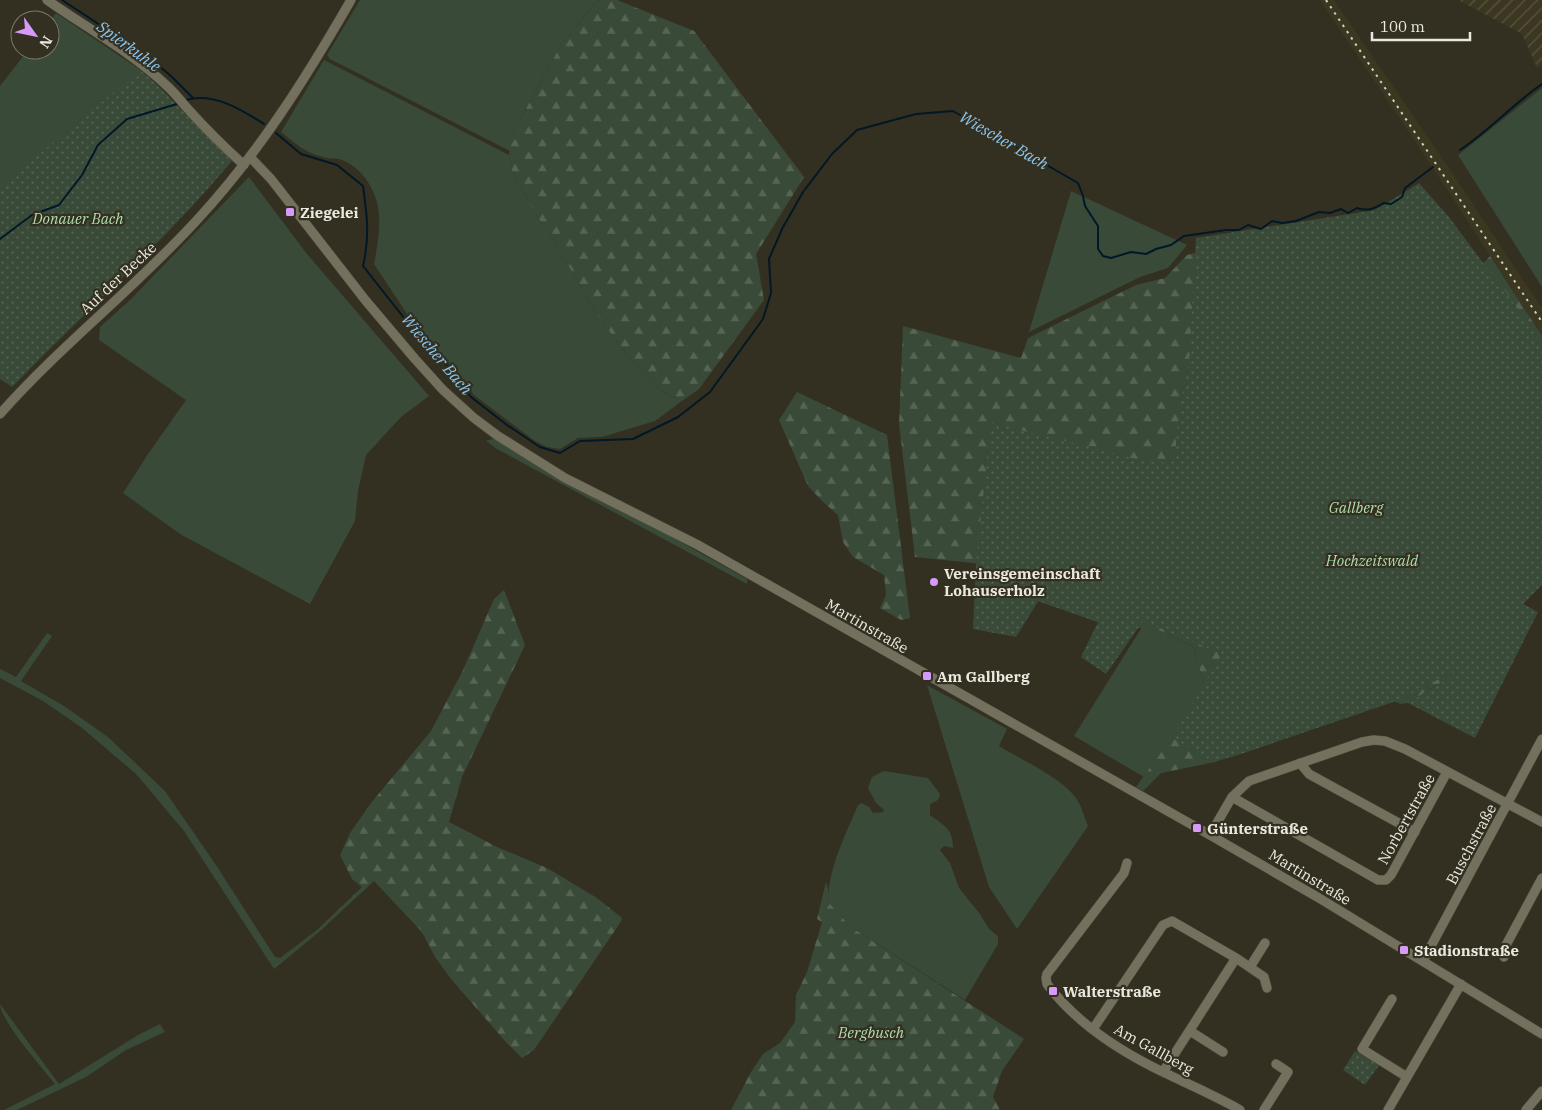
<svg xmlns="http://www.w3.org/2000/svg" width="1542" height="1110" font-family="'IBM Plex Serif',serif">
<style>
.built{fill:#3c3721}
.industrial{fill:url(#industrial-furrows)}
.grass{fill:#394a38}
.forest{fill:url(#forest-firs)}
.park{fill:url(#park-dots)}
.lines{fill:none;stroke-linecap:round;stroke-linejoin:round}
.stream{stroke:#011827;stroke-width:2}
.minor-casing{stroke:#514e41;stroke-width:10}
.minor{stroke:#73705e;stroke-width:9}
.rail{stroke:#d1cfc4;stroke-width:2;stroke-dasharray:2.5 5;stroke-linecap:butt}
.poi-dot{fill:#d69bfa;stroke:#333021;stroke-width:2}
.labels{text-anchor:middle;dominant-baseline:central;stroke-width:4.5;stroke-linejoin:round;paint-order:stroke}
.poi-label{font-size:15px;font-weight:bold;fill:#ebe9df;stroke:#333021;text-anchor:start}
.park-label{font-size:15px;font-style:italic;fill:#afddac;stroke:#333021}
.street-label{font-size:15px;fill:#ebe9df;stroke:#333021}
.water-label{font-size:16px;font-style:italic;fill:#8cc6ee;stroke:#333021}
</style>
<defs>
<pattern id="industrial-furrows" width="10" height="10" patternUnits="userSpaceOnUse" patternTransform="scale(1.25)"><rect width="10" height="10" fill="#3c3721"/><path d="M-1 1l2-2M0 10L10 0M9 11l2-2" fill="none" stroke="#585441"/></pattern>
<pattern id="forest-firs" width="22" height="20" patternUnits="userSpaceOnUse" patternTransform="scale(1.25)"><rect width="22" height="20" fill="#394a38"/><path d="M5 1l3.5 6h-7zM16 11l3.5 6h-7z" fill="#566454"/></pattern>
<pattern id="park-dots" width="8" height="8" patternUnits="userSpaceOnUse" patternTransform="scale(1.25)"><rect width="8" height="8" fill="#394a38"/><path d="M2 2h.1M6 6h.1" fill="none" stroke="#566454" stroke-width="1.8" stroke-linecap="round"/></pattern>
</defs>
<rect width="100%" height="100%" fill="#333021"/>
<path class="built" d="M1320 0H1334L1449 168 1542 308V336L1437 174Z"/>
<path class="industrial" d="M1458 0H1542V65L1537 68 1522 34Z"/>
<path class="grass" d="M360 0H600L596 2 561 45 512 134 510 151 330 59 327 55Z
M56 13 139 69 170 97 126 115 0 235V86L28 50H50V21Z
M324 60 509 155 512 171 536 215 547 230 602 322 634 363 657 387 668 395 682 401 655 421 602 437 578 438 560 449 547 447 535 441 474 395 450 364 411 320 374 264C380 231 386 201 361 173 355 167 347 161 339 159 334 158 328 159 323 157 304 152 296 144 281 132Z
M1542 88V287L1458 155Z
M249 177 307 254 429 396 401 417 366 455 358 491 355 521 310 604 180 534 123 493 148 454 186 400 99 340 100 327 131 299Z
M1071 191 1187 245 1168 268 1140 277 1029 332Z
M495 438 747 579V584L497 449 486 441Z
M1142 627 1161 631 1193 646 1206 691 1144 777 1074 736Z
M47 633 52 636 21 681 64 706 108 737 165 791 216 865 275 957 280 958 317 930 319 932 274 969 184 831 136 774 82 728 43 701 0 678V669L16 677Z
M927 685 1007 729 999 746C1020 759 1062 778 1076 798 1082 806 1084 817 1088 826L1017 929 989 887Z
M884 771 928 778 940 794 938 800 930 804V815C945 826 953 829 953 848L944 846 940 850 950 863 959 888 980 914 989 929 998 936V944L965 1000 851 927 828 902C828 869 845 836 858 805L862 803 869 807 873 813 883 812 884 810 876 803 868 788 872 777Z
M0 1004 59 1084 138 1035 160 1024 165 1032 126 1050 86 1077 17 1110H4L55 1084C43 1069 0 1020 0 1004Z"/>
<path class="forest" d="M600 0H617L694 31 804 177 756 254 764 300 699 389 682 401 668 395 657 387 634 363 602 322 547 230 536 215 512 171 509 155 512 134 561 45 596 2Z
M1249 240 1482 265 1490 256 1542 336V580L1447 679 1408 703 1401 704 1380 696 1350 710 1215 762 1161 773 1143 791 1136 787 1206 691 1193 646 1161 631 1098 622 1038 601 1016 637 982 564 915 557 899 424 903 326 1021 358 1028 338 1136 285 1165 278 1187 255Z
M797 392 887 435 910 618 901 620 880 608 886 595 884 575 853 557 843 542 838 515 823 502 808 486 779 420Z
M504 590 525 645 462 777 449 822 497 847 547 868 597 898 622 918 620 923 534 1050 522 1058 505 1041 451 979 435 957 422 932 374 881 319 932 317 930 362 887 352 879 340 855 350 833 371 803 431 731 463 670 494 599Z
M826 882 828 889V902L851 927 1024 1039 1002 1071 993 1097 1000 1110H731L751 1072 763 1054 780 1043 795 1022 796 995 807 972 822 922 817 919Z"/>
<path class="park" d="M140 70 153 81 232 161C164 242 85 312 12 387L0 379V187Z
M1419 183 1449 217 1486 267 1496 277 1542 345V585L1523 604 1538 612 1475 738 1408 703 1447 679 1454 671 1402 699 1244 753 1214 762 1172 738 1222 654 1143 621 1106 674 1081 657 1098 622 1038 601 1016 637 973 629 976 563 990 432 993 422C1023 432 1053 438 1084 445 1105 450 1156 468 1175 461 1176 429 1181 395 1189 364L1196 238 1375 210Z
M1355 1051 1372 1061 1375 1060 1380 1064 1365 1085 1343 1070Z"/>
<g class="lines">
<path class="stream" d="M62 0 150 58 172 77 193 98
M186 100C214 92 242 110 264 124
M276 133 301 154 337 165 363 186C367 215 370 236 363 266L408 323 447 366 471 397 507 425 540 447 560 453 580 441 633 439 678 417 710 392 763 319 771 293 769 259 782 229 803 192 832 154 857 130 916 114 953 111 1078 183 1083 196 1085 206 1098 226V249L1103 256 1111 258 1131 252 1146 254 1156 249 1171 245 1184 236 1226 230H1239L1248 225 1261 229 1272 221 1282 223 1296 221 1319 212 1330 213 1341 209 1348 213 1357 208C1368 212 1375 208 1384 203L1391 204 1402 197 1405 188 1433 167
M1460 150C1490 130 1513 104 1542 84
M0 239 32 215 59 205 82 175 98 145 127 119 177 104"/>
<defs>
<path id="minor" d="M47 0C87 28 131 52 166 85 174 92 180 100 187 108 204 127 224 147 244 165
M250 157 271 179 366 301 415 359 443 390 474 418 498 436 565 478 698 545 1210 835 1319 898 1542 1034
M0 414C61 345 135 288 197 220 259 153 306 78 351 0
M1300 763 1309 774 1415 832
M1232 797 1378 880H1386L1391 875 1447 772
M1210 835 1232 797 1249 781 1362 742 1374 740 1385 741 1405 749 1542 822
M1127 863 1124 873 1047 974 1046 978 1047 984C1076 1023 1121 1052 1165 1073 1190 1085 1216 1096 1240 1110
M1504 957 1505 947 1542 878
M1236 958 1264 977 1267 988
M1423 961 1542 739
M1250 967 1265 943
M1392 999 1362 1049 1407 1077
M1093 1029 1163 925 1172 921 1236 958 1163 1072
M1190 1031 1223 1052
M1264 1110 1288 1072 1276 1064
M1388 1110 1461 984
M1526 1110 1542 1091"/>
</defs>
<use href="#minor" class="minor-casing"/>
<use href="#minor" class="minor"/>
<path class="rail" d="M1326 0 1542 322"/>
</g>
<g class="poi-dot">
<rect x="285" y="207" width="10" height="10" rx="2.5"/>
<circle cx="934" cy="582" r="5"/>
<rect x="922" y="671" width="10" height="10" rx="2.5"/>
<rect x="1192" y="823" width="10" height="10" rx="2.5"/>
<rect x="1399" y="945" width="10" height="10" rx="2.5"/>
<rect x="1048" y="986" width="10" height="10" rx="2.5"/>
</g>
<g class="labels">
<g class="poi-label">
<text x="300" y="212">Ziegelei</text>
<text x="944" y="573">Vereinsgemeinschaft<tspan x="944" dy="17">Lohauserholz</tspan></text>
<text x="937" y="676">Am Gallberg</text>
<text x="1207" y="828">Günterstraße</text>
<text x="1414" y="950">Stadionstraße</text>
<text x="1063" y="991">Walterstraße</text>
</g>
<g class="park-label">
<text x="78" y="218">Donauer Bach</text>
<text x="1356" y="507">Gallberg</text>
<text x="1372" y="560">Hochzeitswald</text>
<text x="871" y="1032">Bergbusch</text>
</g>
<g class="street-label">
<text transform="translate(118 278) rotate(-43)">Auf der Becke</text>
<text transform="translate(867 626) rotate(30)">Martinstraße</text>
<text transform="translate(1406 819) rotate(-61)">Norbertstraße</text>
<text transform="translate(1471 844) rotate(-62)">Buschstraße</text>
<text transform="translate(1310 877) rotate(31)">Martinstraße</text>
<text transform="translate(1154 1049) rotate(29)">Am Gallberg</text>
</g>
<g class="water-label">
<text transform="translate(129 46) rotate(36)">Spierkuhle</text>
<text transform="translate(1004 140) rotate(30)">Wiescher Bach</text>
<text transform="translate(437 354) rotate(50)">Wiescher Bach</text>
</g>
</g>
<g transform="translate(35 35) rotate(123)"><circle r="24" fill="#333021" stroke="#7d7a6d"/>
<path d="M0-4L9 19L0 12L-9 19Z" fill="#d69bfa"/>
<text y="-8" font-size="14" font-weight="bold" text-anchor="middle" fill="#ebe9df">N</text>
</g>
<path d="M1372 32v8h98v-8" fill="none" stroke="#ebe9df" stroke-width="2.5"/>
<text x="1380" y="32" font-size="15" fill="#ebe9df" stroke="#333021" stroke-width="4" paint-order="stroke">100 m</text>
</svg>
